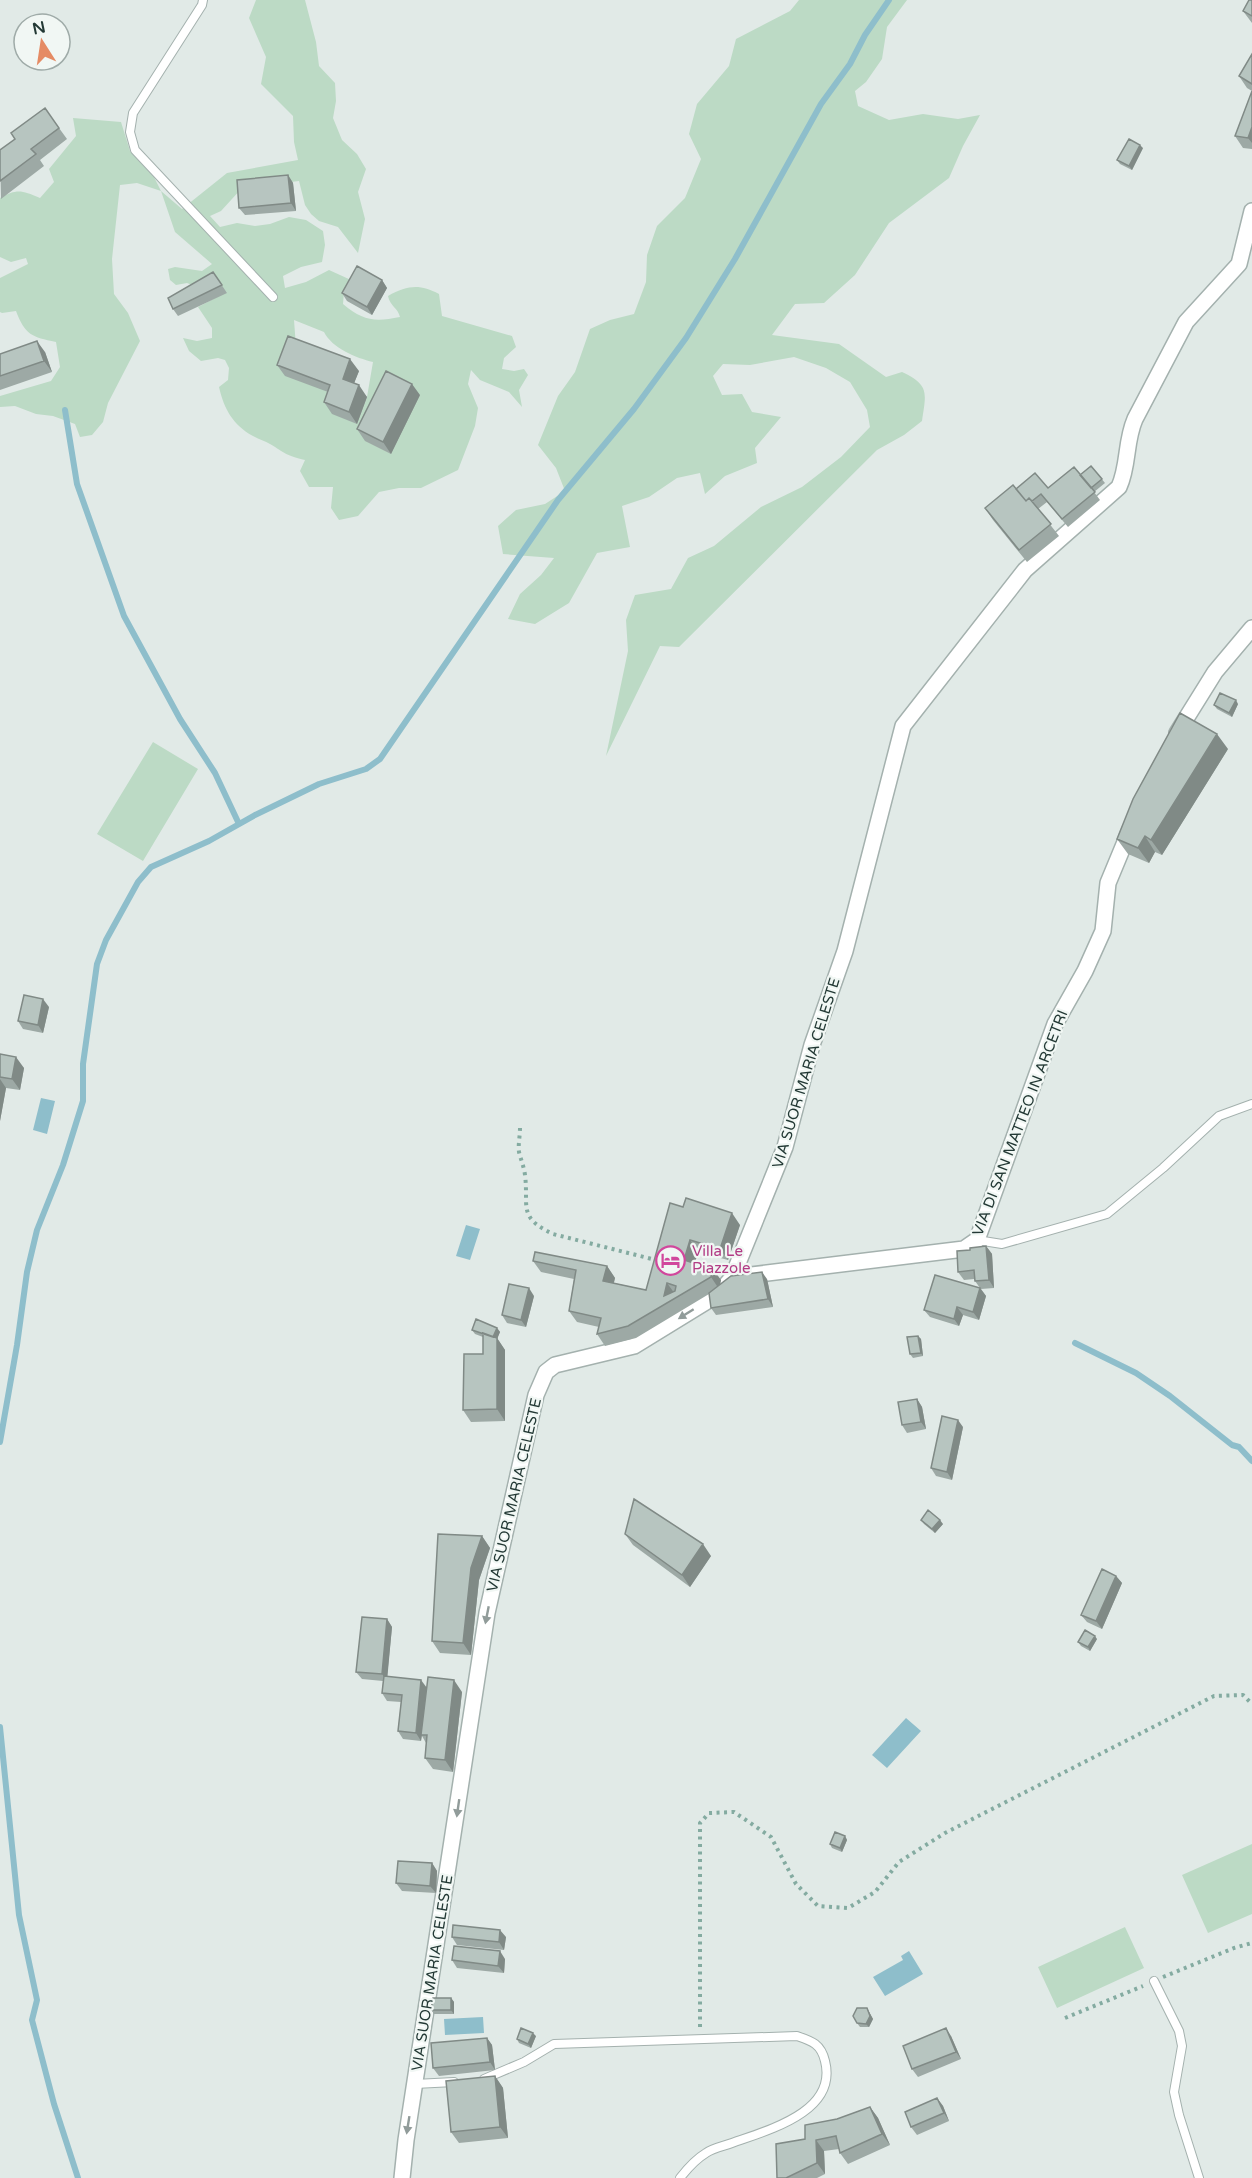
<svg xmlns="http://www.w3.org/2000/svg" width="1252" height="2178" font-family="'Varela Round',sans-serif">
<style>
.green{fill:#bcdac5;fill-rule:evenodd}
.water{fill:#8ebecb}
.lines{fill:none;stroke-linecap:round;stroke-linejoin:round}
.stream{stroke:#8ebecb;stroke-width:6}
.service-casing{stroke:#a4b1ae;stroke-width:10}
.minor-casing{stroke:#a4b1ae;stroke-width:18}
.path{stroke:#84aba1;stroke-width:4;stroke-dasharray:3 4.5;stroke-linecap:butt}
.service{stroke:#fff;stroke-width:8}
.minor{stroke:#fff;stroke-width:15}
.wall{fill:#9da9a5}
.shaded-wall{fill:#808a86}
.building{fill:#b7c5c0;stroke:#808a86;stroke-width:1.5;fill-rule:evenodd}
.oneway{fill:#919c9a}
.labels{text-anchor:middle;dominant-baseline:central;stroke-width:4.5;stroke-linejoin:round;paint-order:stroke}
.street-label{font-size:15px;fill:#233935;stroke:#f1f7f4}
.hotel-label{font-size:15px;fill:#b23c85;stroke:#f1f7f4;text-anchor:start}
</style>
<rect width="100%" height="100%" fill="#e1eae7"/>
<path class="green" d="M256 0H305L316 42 319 66 335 83 336 101 333 118 342 140 357 154 366 169 358 192 365 219 358 253 338 227 319 221 311 214 305 205 299 181 242 188 221 211 210 216 220 227 237 223 255 226 270 224 289 217 306 220 323 231 325 245 322 262 301 267 283 276 285 288 306 282 329 270 351 280 344 292 343 304C363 321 375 322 400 317 398 308 390 306 388 296 408 285 420 284 439 294L442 316 512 336 516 347 504 358 502 369 514 371 524 369 528 375 519 390 522 407 509 392 480 380 471 370 468 384 478 408 475 426 458 470 421 488H399L379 492 358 516 339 520 331 508 333 487H309L300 471 305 460C287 456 285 453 270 444 265 441 258 439 253 436 233 425 224 409 219 387L228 380 229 368 225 360 218 358 201 361 189 351 183 338 197 341 212 338V328L198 307 227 292 202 289 187 283 176 285 170 280 168 269 175 267 202 271 212 264 175 232 161 191 137 183 120 185 112 259 114 294 128 313 140 341 108 403 103 422 92 435 80 437 75 424 53 416 36 414 15 406 0 407V396L51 381 60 367 56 342C32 337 25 335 16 311L2 313 0 312V278L28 264 26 258 11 262 0 257V198C17 189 21 190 40 198L54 182 49 169 76 136 73 118 121 122 130 151 154 177 161 191 182 209 227 173 298 160 294 142 293 116 261 84 266 57 249 18ZM294 320 324 332C332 348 356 358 373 362L367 397 357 423 338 396 296 347Z
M799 0H907L887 27 882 59 866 82 855 91 858 106 889 120 923 114 958 119 980 115 963 146 949 178 889 223 855 275 824 303 795 304 772 335 839 344 886 377 902 372C930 385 926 393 922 421L904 435 877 450 679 647 660 646 606 756 628 651 626 620 635 595 671 589 688 558 714 546 761 507 802 487 841 457 870 427 867 410 850 382 826 368 794 357 750 365 723 364 713 376 722 395 742 394 752 412 781 417 755 448 757 463 725 476 705 494 700 473 677 478 649 497 622 506 630 547 597 553 569 603 535 624 508 619 520 594 541 575 554 558 503 554 498 526 516 510 545 504 565 491 556 468 538 445 558 396 575 372 590 329 610 320 634 314 646 282 647 255 657 226 685 198 701 159 689 134 697 104 729 66 736 39 790 11Z
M153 742 198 769 143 861 97 834Z
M1252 1844V1914L1208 1933 1182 1875Z
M1125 1927 1144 1968 1057 2008 1038 1967Z"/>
<path class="water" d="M41 1098 55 1101 47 1134 33 1130Z
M466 1225 480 1229 470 1260 456 1256Z
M906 1718 921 1731 887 1768 872 1755Z
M909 1951 923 1974 885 1996 873 1977 903 1960 901 1956Z
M483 2017 484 2033 445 2035 444 2019Z"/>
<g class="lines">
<path class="stream" d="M65 410 77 484 124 616 180 719 215 773 239 824
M1075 1343 1136 1373 1170 1396 1232 1445 1239 1447 1252 1461
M0 1442 17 1345 27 1272 37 1230 63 1165 83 1101V1064L97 964 106 940 138 882 151 867 209 841 255 815 319 784 366 769 380 759 558 500 634 409 686 338 735 259 821 104 850 64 865 35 889 0
M0 1727 19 1915 37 2000 32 2020 54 2104 78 2178"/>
<defs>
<path id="service" d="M203 0 202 5 133 113 130 132 135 150 273 297
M977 1240 1002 1244 1107 1214 1163 1168 1219 1116 1252 1104
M1154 1981 1179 2031 1182 2046 1174 2092 1179 2115 1199 2178
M484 2079 524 2062 554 2044 797 2036C812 2041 821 2044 825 2061 838 2112 768 2130 732 2143 724 2146 713 2148 706 2153 696 2159 687 2169 680 2178
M415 2084 454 2082"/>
<path id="minor" d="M1177 733 1215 672 1252 628
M743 1276 964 1249 977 1240 1055 1024 1085 971 1103 931 1108 883 1130 830
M402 2178 406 2140 487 1613 536 1395 546 1372 555 1365 634 1346 717 1295 732 1278 785 1147 812 1045 845 951 903 726 1025 570 1119 487C1129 465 1125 442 1135 419L1186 322 1239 264 1252 211"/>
</defs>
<use href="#service" class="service-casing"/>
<use href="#minor" class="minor-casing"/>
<path class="path" d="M520 1128C520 1136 518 1145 519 1152 521 1160 524 1167 525 1175 529 1207 517 1217 553 1234L656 1260
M1163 1977 1234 1948 1252 1943
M1065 2018 1143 1986
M700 2027V1823L709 1813 734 1812 771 1837 796 1884 818 1906 848 1908 875 1892 899 1862 945 1833 1214 1696 1243 1695 1252 1704"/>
<use href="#service" class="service"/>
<use href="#minor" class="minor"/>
</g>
<path class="wall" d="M1252 0V23L1243 11Z
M1252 54V91L1247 88 1239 76Z
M1252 91V149L1243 148 1235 136Z
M59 128 67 139 40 160 44 166 1 199 0 150Z
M1143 148 1132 170 1120 164 1117 160Z
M288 175 293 183 296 211 245 215 239 208Z
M213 272 227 293 178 316 173 309Z
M382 280 387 288 372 315 347 301 342 293Z
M45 352 52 372 0 390V354Z
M277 365 359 371 354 383 367 397 357 424 332 414 324 402 328 392 285 376Z
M420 395 391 454 365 441 357 429Z
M1091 466 1105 483 1094 492 1100 500 1068 527 1047 502 1038 509 1059 536 1027 562 993 520 985 508 1016 489 1048 488 1080 475Z
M1238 704 1232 717 1217 709 1214 705Z
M1228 749 1162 855 1155 852 1149 863 1128 854 1117 839Z
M49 1007 43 1033 23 1029 18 1021Z
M0 1054 24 1068 20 1090 6 1088 0 1121Z
M670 1203 740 1225 728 1260 698 1252 695 1263 721 1280 720 1285 767 1279 773 1307 716 1315 711 1308 709 1294 636 1338 605 1346 597 1334 599 1327 577 1322 569 1311 574 1279 541 1272 533 1261 607 1266 615 1278 614 1283 646 1290Z
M986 1246 992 1254 994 1288 981 1289 986 1296 979 1320 963 1315 959 1326 930 1317 924 1310 980 1288 975 1281 974 1279 964 1280 958 1272 970 1250Z
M534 1296 526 1327 507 1323 502 1315Z
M497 1328 500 1332 497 1338 505 1350V1421L471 1422 463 1410 483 1354V1337L475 1334 472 1330Z
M918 1336 921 1339 923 1356 913 1358 910 1354Z
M917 1399 922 1407 926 1429 907 1433 902 1425Z
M963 1427 952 1480 936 1476 931 1468Z
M921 1520 943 1524 935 1533 924 1524Z
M625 1534 711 1556 690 1587 633 1545Z
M482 1536 490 1548 479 1580 471 1655 440 1653 432 1641Z
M1116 1576 1122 1583 1102 1629 1087 1622 1081 1615Z
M387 1619 392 1627 387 1677 427 1688 462 1692 453 1772 433 1769 425 1758 426 1743 422 1736 421 1741 403 1739 398 1731 401 1702 387 1701 382 1693 383 1681 362 1679 356 1672Z
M1097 1639 1090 1651 1081 1646 1078 1642Z
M845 1836 847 1840 842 1852 832 1848 830 1844Z
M432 1863 437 1871 436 1893 402 1891 396 1883Z
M452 1937H506L504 1950 457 1945Z
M505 1959 504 1973 457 1968 452 1960Z
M451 1998 454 2002V2014H434L431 2010Z
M869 2012 873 2019 869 2027H860L857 2023Z
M536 2036 531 2048 519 2043 517 2039Z
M951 2036 961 2059 918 2077 912 2069Z
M487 2038 492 2045 495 2070 439 2076 433 2068Z
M495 2076 503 2088 508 2138 459 2143 451 2132Z
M937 2098 943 2106 949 2121 917 2135 911 2127Z
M870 2107 878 2118 890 2145 848 2164 840 2153 839 2149 824 2151 825 2174 817 2178H777L805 2139 837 2119Z"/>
<path class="shaded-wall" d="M1252 127V143L1248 138Z
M1140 145 1143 148 1132 170 1129 166Z
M288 175 293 183 296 211 291 203Z
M382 280 387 288 372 315 367 307Z
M37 341 45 352 52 372 44 361Z
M350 359 359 371 351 391 343 379Z
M412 384 420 395 391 454 383 442Z
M359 385 367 397 357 424 349 412Z
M1236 700 1238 704 1232 717 1229 713Z
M1217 734 1228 749 1162 855 1151 840Z
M1145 836 1155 852 1149 863 1138 848Z
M43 999 49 1007 43 1033 38 1025Z
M16 1057 24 1068 20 1090 12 1079Z
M0 1079 6 1088 0 1121Z
M732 1213 740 1225 728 1260 720 1249Z
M690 1240 698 1252 692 1272 684 1260Z
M986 1246 992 1254 994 1288 989 1280Z
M607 1266 615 1278 611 1292 603 1281Z
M713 1269 721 1280 719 1289 711 1277Z
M762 1272 767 1279 773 1307 768 1299Z
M667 1283 675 1294 664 1296Z
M529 1288 534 1296 526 1327 521 1320Z
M980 1288 986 1296 979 1320 973 1312Z
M957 1307 963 1315 959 1326 954 1319Z
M497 1328 500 1332 496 1342 493 1338Z
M918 1336 921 1339 923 1356 921 1353Z
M497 1338 505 1350V1421L497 1409Z
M917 1399 922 1407 926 1429 921 1422Z
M958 1420 963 1427 952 1480 947 1472Z
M940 1520 943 1524 935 1533 932 1529Z
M482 1536 490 1548 479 1580 471 1655 463 1643 471 1568Z
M703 1544 711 1556 690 1587 682 1575Z
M1116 1576 1122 1583 1102 1629 1096 1621Z
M387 1619 392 1627 387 1681 382 1674Z
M1095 1636 1097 1639 1090 1651 1088 1647Z
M421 1680 427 1688 421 1741 416 1733Z
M454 1680 462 1692 453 1772 445 1760Z
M845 1836 847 1840 842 1852 840 1848Z
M432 1863 437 1871 436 1893 430 1886Z
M500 1930 506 1937 504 1950 499 1942Z
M500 1951 505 1959 504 1973 498 1966Z
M451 1998 454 2002V2014L451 2010Z
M867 2008 873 2019 869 2027 866 2024Z
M946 2028 951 2036 961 2059 956 2052Z
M533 2033 536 2036 531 2048 528 2044Z
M487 2038 492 2045 495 2070 490 2062Z
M495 2076 503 2088 508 2138 500 2127Z
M937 2098 943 2106 949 2121 944 2113Z
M870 2107 878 2118 890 2145 882 2134Z
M816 2140 824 2151 825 2174 817 2163Z"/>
<path class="building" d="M1249 0H1252V16L1243 11Z
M1252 54V84L1239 76Z
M1252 91V127L1248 138 1235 136Z
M45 108 59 128 31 149 36 154 0 181V150L15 139 11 133Z
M1129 139 1140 145 1129 166 1117 160Z
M288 175 291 203 239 208 237 180Z
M357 266 382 280 367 307 342 293Z
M213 272 222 285 173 309 168 298Z
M288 336 350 359 343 379 359 385 349 412 324 402 330 385 277 365Z
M37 341 44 361 0 376V354Z
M386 371 412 384 383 442 357 429Z
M1091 466 1102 479 1091 488 1080 475Z
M1074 467 1095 492 1062 519 1041 494 1032 501 1029 498 1026 501 1016 489 1035 473 1048 488Z
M1013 485 1026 501 1029 498 1051 524 1019 550 985 508Z
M1220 693 1236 700 1229 713 1214 705Z
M1180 713 1217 734 1151 840 1145 836 1138 848 1117 839 1133 799Z
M24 995 43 999 38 1025 18 1021Z
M0 1054 16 1057 12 1079 0 1077Z
M686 1198 732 1213 720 1249 690 1240 684 1260 713 1269 711 1277 628 1326 597 1334 601 1318 569 1311 576 1270 533 1261 535 1252 607 1266 603 1281 646 1290 670 1203 683 1207ZM667 1283 676 1286 675 1291 664 1296Z
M986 1246 989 1280 975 1281 974 1270 958 1272 957 1251 970 1250V1248Z
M762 1272 768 1299 711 1308 709 1293 731 1276Z
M935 1275 980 1288 973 1312 957 1307 954 1319 924 1310Z
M509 1284 529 1288 521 1320 502 1315Z
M476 1319 497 1328 493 1337 472 1330Z
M483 1333 497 1338V1409L463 1410 464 1354H483Z
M918 1336 921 1353 910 1354 907 1337Z
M917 1399 921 1422 902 1425 898 1402Z
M942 1416 958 1420 947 1472 931 1468Z
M634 1499 703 1544 682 1575 625 1534Z
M928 1510 940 1520 932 1529 921 1520Z
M438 1534 482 1536 471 1568 463 1643 432 1641Z
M1102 1569 1116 1576 1096 1621 1081 1615Z
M362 1617 387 1619 382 1674 356 1672Z
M1085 1630 1095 1636 1088 1647 1078 1642Z
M384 1676 421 1680 416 1733 398 1731 402 1695 382 1693Z
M428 1677 454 1680 445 1760 425 1758 427 1735H421Z
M835 1832 845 1836 840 1848 830 1844Z
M398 1861 432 1863 430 1886 396 1883Z
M453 1925 500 1930 499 1942 452 1937Z
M454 1946 500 1951 498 1966 452 1960Z
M433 1998H451V2010H431Z
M857 2008H867L870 2016 866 2024 857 2023 853 2016Z
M521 2028 533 2033 528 2044 517 2039Z
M946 2028 956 2052 912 2069 903 2046Z
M487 2038 490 2062 433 2068 431 2043Z
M495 2076 500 2127 451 2132 446 2081Z
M937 2098 944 2113 911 2127 905 2112Z
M870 2107 882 2134 840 2153 836 2136 816 2140 817 2163 786 2178H777L776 2144 805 2139V2125L837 2119Z"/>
<defs><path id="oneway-solid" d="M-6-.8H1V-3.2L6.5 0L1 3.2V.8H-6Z" transform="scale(1.5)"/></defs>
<g class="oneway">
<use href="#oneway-solid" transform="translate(686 1314) rotate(148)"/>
<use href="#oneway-solid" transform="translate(487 1615) rotate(101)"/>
<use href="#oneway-solid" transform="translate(458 1808) rotate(98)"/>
<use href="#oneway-solid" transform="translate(408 2125) rotate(99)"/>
</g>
<defs>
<symbol id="hotel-ring" viewBox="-11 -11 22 22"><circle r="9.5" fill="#f1f7f4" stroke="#d1479c" stroke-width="1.5"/><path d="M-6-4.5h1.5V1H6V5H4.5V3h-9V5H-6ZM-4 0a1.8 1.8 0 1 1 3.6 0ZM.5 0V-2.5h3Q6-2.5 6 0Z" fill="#d1479c"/></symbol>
</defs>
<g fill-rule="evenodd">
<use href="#hotel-ring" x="654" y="1244" width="33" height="33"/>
</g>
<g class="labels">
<g class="street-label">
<text transform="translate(806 1073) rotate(-73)">VIA SUOR MARIA CELESTE</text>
<text transform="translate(1020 1123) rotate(-69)">VIA DI SAN MATTEO IN ARCETRI</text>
<text transform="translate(514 1495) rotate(-77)">VIA SUOR MARIA CELESTE</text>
<text transform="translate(432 1973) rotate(-81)">VIA SUOR MARIA CELESTE</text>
</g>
<g class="hotel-label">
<text x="692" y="1251">Villa Le<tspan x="692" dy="17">Piazzole</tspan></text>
</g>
</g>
<g transform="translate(42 42) rotate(348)"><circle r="28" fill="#f1f7f4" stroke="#9faba8" stroke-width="1.5"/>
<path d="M0-4.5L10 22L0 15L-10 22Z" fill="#e58b64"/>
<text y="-9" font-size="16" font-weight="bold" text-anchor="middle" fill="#233935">N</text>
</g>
</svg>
